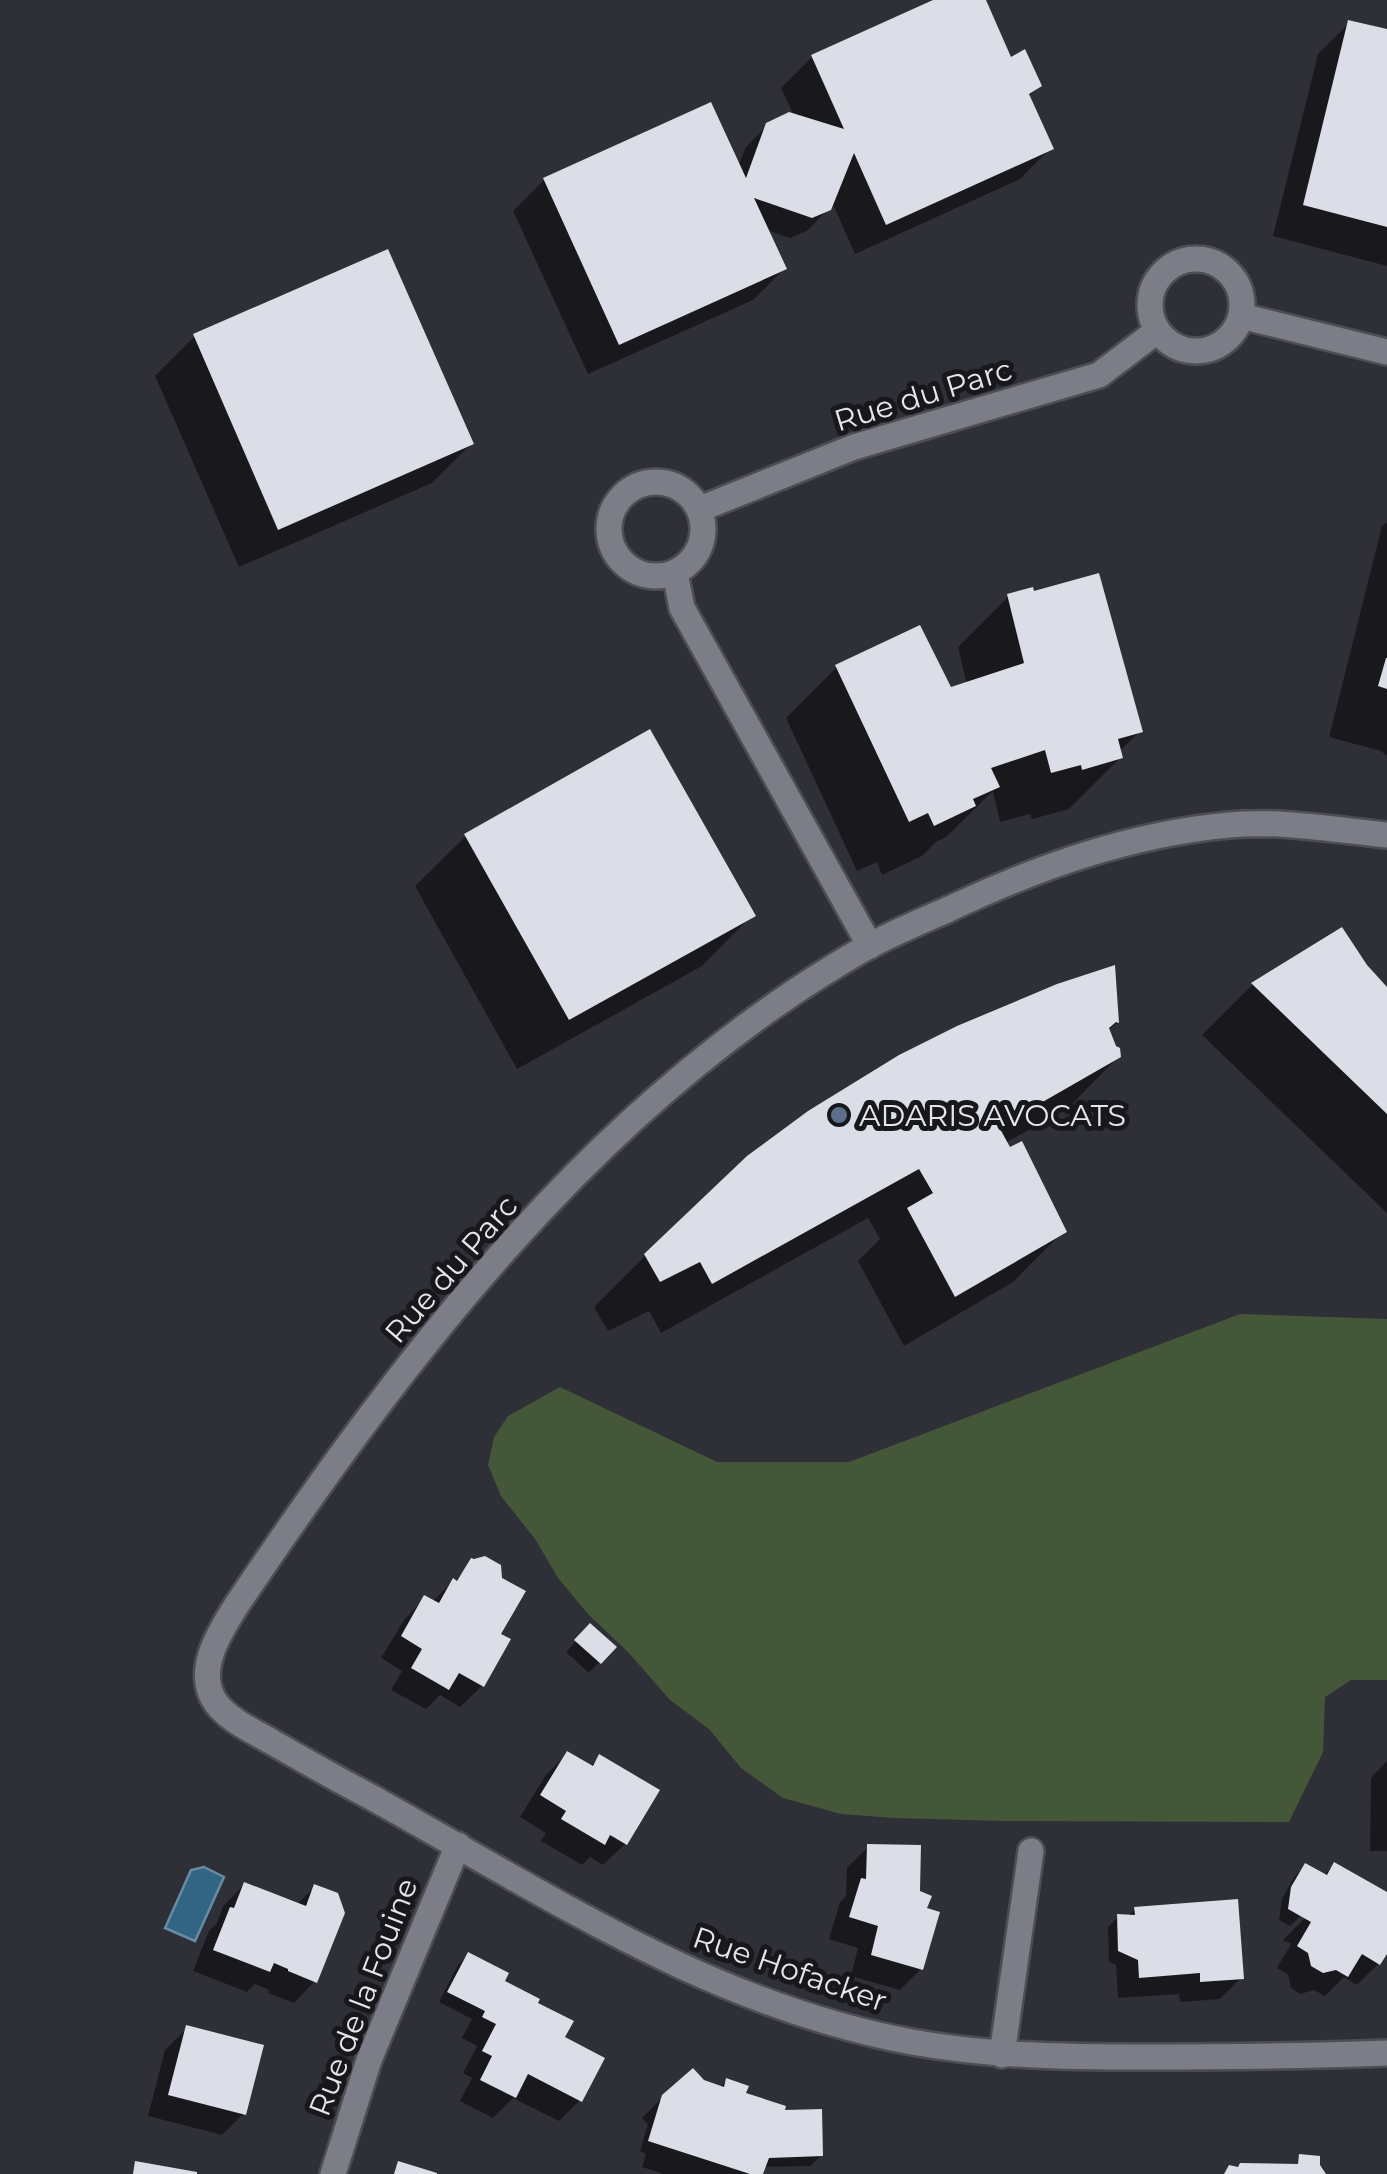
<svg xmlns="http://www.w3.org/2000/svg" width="1387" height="2174" font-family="Montserrat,sans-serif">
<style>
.green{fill:#455739}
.water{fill:#326584;stroke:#688ba3;stroke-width:2.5}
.shadow{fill:#0007}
.building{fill:#dbdde7}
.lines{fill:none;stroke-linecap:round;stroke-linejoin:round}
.lane-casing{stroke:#4d4d54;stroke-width:30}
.street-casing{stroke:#4d4d54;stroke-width:30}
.lane{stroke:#7c7d86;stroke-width:25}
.street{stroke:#7c7d86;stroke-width:25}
.service-dot{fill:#5c6f8a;stroke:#17181b;stroke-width:4}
.labels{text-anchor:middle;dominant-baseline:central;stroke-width:10;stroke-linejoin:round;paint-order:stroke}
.street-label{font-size:30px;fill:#e5e5eb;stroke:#17181b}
.poi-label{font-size:30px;fill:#e5e5eb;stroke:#17181b;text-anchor:start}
</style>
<rect width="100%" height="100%" fill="#2f2f37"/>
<path class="green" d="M1240 1314 1387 1319V1680H1351L1325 1697 1323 1752 1289 1822 1003 1821 894 1818 841 1814 783 1798 741 1768 709 1729 670 1700 628 1652 588 1614 558 1578 535 1539 501 1496 488 1465 494 1437 508 1416 560 1387 717 1462H849Z"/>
<path class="water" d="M204 1867 224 1877 195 1941 165 1928 191 1870Z"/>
<path class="shadow" d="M939 0H983L1010 60 1039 86 1028 97 1051 148 1020 179 855 254 832 202 829 208 807 231 790 238 767 230 784 269 753 300 588 374 513 211 544 180 738 167 746 147 768 125 794 116 781 88 812 57Z
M1349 23 1387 32V266L1273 236 1318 54Z
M194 337 471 444 432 483 239 567 155 376Z
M1387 522V756L1381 751 1329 737 1382 526Z
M1009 596 1140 731 1119 752 1120 758 1069 809 1032 819 1030 814 1000 822 993 791 946 837 936 842 922 856 882 875 877 862 857 871 786 718 837 667 950 691 967 685 958 647Z
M466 836 752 915 702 966 517 1069 415 886Z
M1341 931 1365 967 1387 991V1213L1202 1035 1252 985Z
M993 1013 1117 1022 1108 1031 1119 1056 1068 1108 1005 1143 1064 1231 1013 1282 904 1346 858 1261 880 1239 868 1218 661 1333 649 1311 608 1331 594 1307 645 1256Z
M472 1561 498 1635 482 1686 460 1707 440 1695 426 1709 391 1690 402 1671 381 1658 404 1620 425 1598 432 1602 453 1581 455 1582Z
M590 1626 613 1647 589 1673 566 1652Z
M567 1754 590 1767 600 1757 657 1791 625 1844 603 1865 590 1857 582 1865 541 1841 546 1833 520 1817 546 1775Z
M1387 1761V1851H1370L1371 1778Z
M868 1847 917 1893 924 1909 921 1969 900 1990 851 1976 858 1948 829 1939 840 1902 846 1896 847 1868Z
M1334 1865 1387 1895V1949L1378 1964 1357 1985 1344 1977 1325 1996 1314 1990 1300 1994 1291 1988 1288 1974 1277 1968 1291 1944 1283 1940 1308 1915H1301L1290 1926 1279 1920 1282 1899 1295 1876 1305 1866 1323 1876Z
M244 1885 296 1905 315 1887V1981L294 2003 268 1993 269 1990 255 1984 247 1992 193 1971 209 1931 217 1923 223 1906Z
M1135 1909 1241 1978 1220 1999 1180 2002 1179 1994 1118 1998 1116 1965 1109 1962 1108 1927 1118 1917H1127Z
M468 1955 502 1982 535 2004 580 2100 559 2121 513 2098 493 2118 460 2101 472 2078 463 2073 477 2046 462 2038 472 2019 439 2002 458 1965Z
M187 2028 243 2114 222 2135 148 2116 165 2050Z
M726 2081 744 2092 821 2155 811 2166 763 2167 760 2174H664L642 2167 646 2154 640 2151 648 2124 642 2118 663 2097 702 2083 719 2088Z"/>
<path class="building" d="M933 0H986L1011 57 1025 49 1042 86 1029 94 1054 149 886 225 854 153 831 210 812 218 754 198 787 269 619 345 543 178 711 102 746 178 766 123 789 112 844 129 811 55Z
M1348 20 1387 29V227L1303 205Z
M388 249 474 444 278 530 193 334Z
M1099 573 1143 732 1118 739 1123 758 1082 770 1081 765 1051 773 1045 750 991 768 1000 787 973 799 976 806 934 826 928 813 909 822 835 665 920 625 951 687 1024 663 1007 594 1033 587 1034 591Z
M1386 658H1387V689L1378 686Z
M650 729 756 916 569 1020 464 834Z
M1342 927 1367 965 1387 987V1114L1251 983Z
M1115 965 1119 1023 1116 1022 1109 1028 1116 1046 1120 1048 1121 1057 999 1127 1010 1147 1022 1141 1067 1232 955 1297 907 1208 933 1193 919 1169 712 1284 700 1262 660 1282 644 1254 747 1156 808 1111 899 1055 957 1026 1057 984Z
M485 1556 501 1565 502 1578 526 1591 501 1634 511 1639 484 1687 459 1673 449 1690 411 1668 422 1649 401 1636 424 1595 439 1603 453 1578 457 1581 471 1558 474 1559Z
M590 1623 617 1647 601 1664 574 1640Z
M567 1751 593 1766 599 1754 660 1790 627 1845 610 1835 605 1845 561 1819 566 1811 540 1795Z
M867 1844 921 1845 920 1891 932 1896 927 1908 940 1912 923 1970 871 1955 878 1926 849 1917 861 1878 866 1879Z
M1334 1862 1387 1892V1954L1380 1965 1362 1954 1348 1977 1336 1970 1323 1973 1311 1966 1308 1953 1297 1946 1311 1922 1288 1909 1291 1887 1305 1863 1327 1875Z
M244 1882 306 1906 314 1884 338 1893 345 1913 317 1983 288 1971V1969L274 1963 270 1972 213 1950 230 1907 234 1908Z
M1238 1899 1244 1979 1200 1982V1973L1139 1978 1138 1960 1118 1951 1117 1914 1135 1915 1134 1907Z
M468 1952 509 1973 505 1981 540 1999 538 2003 574 2021 565 2037 605 2058 582 2102 528 2074 516 2098 480 2080 492 2056 482 2051 496 2024 482 2017 485 2011 447 1992Z
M186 2025 264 2045 246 2115 168 2095Z
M693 2068 704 2080 724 2087 726 2078 749 2086 746 2093 786 2106 785 2110 822 2109 823 2156 769 2158 763 2174H750L648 2141 662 2095Z
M1299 2154 1320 2156V2165L1326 2174H1224L1229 2165 1238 2167 1240 2163 1298 2164Z
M135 2161 197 2172V2174H133Z
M398 2161 437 2173V2174H394Z"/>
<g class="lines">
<defs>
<path id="lane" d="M1150 305a46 46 0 1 1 92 0a46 46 0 1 1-92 0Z
M1241 316 1387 352
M609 529a47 47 0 1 1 94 0a47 47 0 1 1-94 0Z
M700 509 854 447 1099 375 1157 331
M675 573 682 608 870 946"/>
<path id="street" d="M1387 835C1336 830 1280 820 1229 825 1131 834 1038 867 949 909 922 921 893 933 867 947 599 1099 405 1355 236 1606 219 1633 194 1672 216 1703 230 1721 253 1731 272 1742 305 1761 337 1779 371 1797 546 1894 711 2005 912 2042 989 2056 1067 2057 1145 2057 1226 2057 1306 2056 1387 2053
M1002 2055 1031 1851
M333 2174 369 2060 458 1845"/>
</defs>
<use href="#lane" class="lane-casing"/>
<use href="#street" class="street-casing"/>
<use href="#lane" class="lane"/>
<use href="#street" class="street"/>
</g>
<circle class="service-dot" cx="839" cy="1115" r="10"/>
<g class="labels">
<g class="street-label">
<text transform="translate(923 395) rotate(-17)">Rue du Parc</text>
<text transform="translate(451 1269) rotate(-49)">Rue du Parc</text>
<text transform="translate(790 1969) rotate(19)">Rue Hofacker</text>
<text transform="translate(363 1997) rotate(-69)">Rue de la Fouine</text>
</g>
<g class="poi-label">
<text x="859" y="1115">ADARIS AVOCATS</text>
</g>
</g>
</svg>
